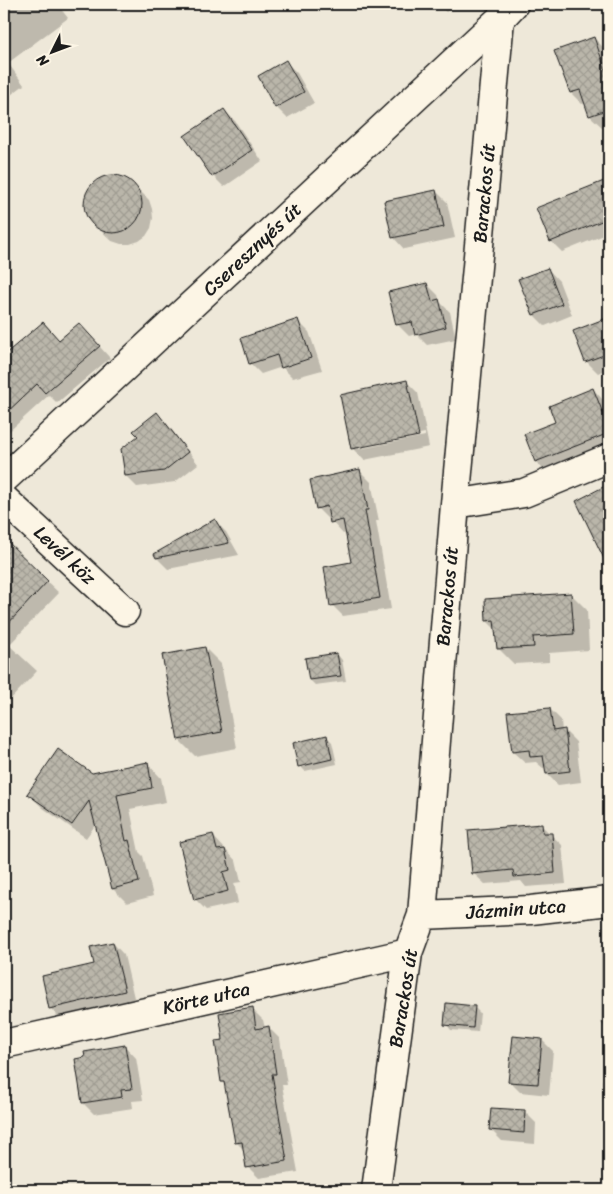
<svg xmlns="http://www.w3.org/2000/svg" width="613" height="1194" font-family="Sriracha,sans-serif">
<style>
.shadow{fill:#0003;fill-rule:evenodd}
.building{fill:url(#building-cross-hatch);stroke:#1c1c1c}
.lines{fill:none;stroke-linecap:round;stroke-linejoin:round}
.minor-casing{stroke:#1c1c1c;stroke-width:31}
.minor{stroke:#fcf5e5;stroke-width:28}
.labels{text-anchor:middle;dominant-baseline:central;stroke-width:4;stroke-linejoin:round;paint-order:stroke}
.street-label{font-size:19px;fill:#1c1c1c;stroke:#fcf5e5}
</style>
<defs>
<pattern id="building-cross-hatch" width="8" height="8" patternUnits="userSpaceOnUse" patternTransform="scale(1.25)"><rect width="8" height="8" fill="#bab6aa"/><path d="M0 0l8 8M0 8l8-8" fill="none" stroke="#9f9c92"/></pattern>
</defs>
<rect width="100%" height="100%" fill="#eee8d9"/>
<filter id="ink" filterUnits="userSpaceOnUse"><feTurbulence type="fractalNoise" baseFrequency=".02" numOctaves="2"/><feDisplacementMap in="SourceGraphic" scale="10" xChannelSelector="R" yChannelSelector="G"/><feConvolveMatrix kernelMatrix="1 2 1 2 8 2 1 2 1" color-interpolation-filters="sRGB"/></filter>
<g filter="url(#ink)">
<path class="shadow" d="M4 4H57L68 18 8 63 24 85 4 100Z
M437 4H456L446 12Z
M594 38 605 49 609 61V124L602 127 590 116 586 103 582 104 571 93 556 51Z
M286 62 297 73 314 103 287 118 276 107Z
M224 110 235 121 262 161 224 187 213 176Z
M112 175 122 177 130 181 149 200 152 209 153 218 151 228 146 236 139 241 130 244H121L112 241 93 223 87 216 85 207 86 198 89 190 95 182 103 178Z
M609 180V233L562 252 551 241 538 208Z
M436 191 447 202 455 238 404 249 393 237Z
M548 269 559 281 572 315 545 326 534 315Z
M427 284 438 295 440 302 450 312 456 339 427 345 416 334 409 336 397 324Z
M609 318V368L598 373 587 362 575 332Z
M298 321 309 332 322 370 293 378 282 367 261 374 250 363Z
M90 336 110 358 57 403 49 395 4 436V386L24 367 60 341Z
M407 382 418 393 429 447 364 460 353 449ZM425 433V436L359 449V446Z
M593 389 604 401 609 414V448L547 473 536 462 526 435 557 423Z
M157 414 168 425 198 464 175 482 137 487 126 476 139 437Z
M360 471 371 482 379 521H376L391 609 343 616 332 605 353 564 347 533 343 534 332 522 331 519H328L317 508Z
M609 485V563L606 559 578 501Z
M215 521 226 532 239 555 168 569 157 558Z
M13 549 59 593 9 645 37 671 9 701 4 696V558Z
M571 594 587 610 589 650 549 653V662L514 664 498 648 496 630 487 621Z
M205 648 221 664 237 748 195 756 179 740Z
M337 654 342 660 346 681 315 685 310 680Z
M550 709 561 720 562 731H565L576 742 581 782 558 785 547 774 546 767 543 768 536 762 525 763 513 752Z
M327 737 332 742 337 764 305 771 300 766Z
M147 763 161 778 166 802 130 809 139 852 143 856 153 896 127 903 113 889 96 824 86 838 43 808 28 794 92 775Z
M542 826 562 845 566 884 526 887 521 881 485 884 473 873Z
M213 836 236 861 241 882 234 883 238 903 206 910 195 899Z
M113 943 124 955 135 1002 61 1019 50 1008 96 965Z
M601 945H609V1032L601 1023Z
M4 992 8 1002 4 1003Z
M475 1008 480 1013 478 1032 451 1030 446 1024Z
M252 1009 263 1020 265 1028H269L280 1039 287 1085H282L298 1172 259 1178 248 1167 245 1151 237 1143 226 1086 222 1082 225 1041Z
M514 1038 542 1040 553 1051 549 1095 520 1092 509 1081Z
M125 1046 136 1058 143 1100 132 1101 133 1108 94 1114 83 1103 76 1060Z
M602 1080H609V1157L605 1153Z
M525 1112 536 1123 535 1144 502 1141 491 1130Z"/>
<path class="building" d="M594 37 609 80V109L589 116 580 90 570 93 554 51Z
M286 60 304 92 275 108 258 76Z
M224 109 252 150 212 177 184 136Z
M84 204a29 29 0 1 1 58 0a29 29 0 1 1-58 0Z
M609 179V218L550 242 536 208Z
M436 190 444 227 392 238 384 201Z
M548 268 562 304 533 315 518 279Z
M427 283 432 301 439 299 446 327 415 335 412 322 396 325 388 292Z
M609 317V353L585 362 573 331Z
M298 319 311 358 281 368 277 355 249 364 241 338Z
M43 322 59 340 79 323 100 346 45 393 37 384 4 415V355Z
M407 380 419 436 351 449 340 395Z
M593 388 609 428V433L535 462 524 434 555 422 549 406Z
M157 412 188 452 164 471 125 476 121 449 138 436 133 431Z
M360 469 368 510H365L380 598 330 606 324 567 351 562 343 520 330 523 327 506 316 509 310 480Z
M609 484V569L576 501Z
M215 519 229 543 156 558 154 554Z
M4 538 48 581 4 628Z
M571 593 574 634 533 637 534 647 497 649 494 620 486 621 485 599Z
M205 647 222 732 178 740 162 655Z
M337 653 341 676 309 680 305 658Z
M550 708 553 731 565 729 570 771 546 774 543 756 530 757 529 750 512 752 507 712Z
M327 735 332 759 298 767 293 743Z
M58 749 92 773 148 762 152 788 117 795 126 841 129 840 139 882 112 889 89 801 72 825 27 794Z
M542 824 543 833H552L555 873 514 877 513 870 472 874 468 830Z
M213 834 217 850 225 849 230 870 223 872 228 891 194 900 179 842Z
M113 942 125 991 49 1009 42 976 94 964 90 947Z
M446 1003 475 1006 473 1028 444 1025Z
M253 1007 256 1029 269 1026 276 1074H272L287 1161 246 1168 242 1142 235 1143 224 1082H221L215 1041 223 1040 219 1013Z
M513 1036 542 1039 538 1084 508 1082Z
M125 1045 132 1089 121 1090 122 1097 82 1103 75 1059 85 1057 84 1052Z
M491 1108 525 1110 524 1133 489 1130Z"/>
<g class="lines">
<defs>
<path id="minor" d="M4 479 500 19
M4 499 125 611
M455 504 524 493 609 458
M422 915 531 910 609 901
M4 1044 408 953
M376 1190 408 953 422 915 455 504 500 19 514 4"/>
</defs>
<use href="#minor" class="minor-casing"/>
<use href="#minor" class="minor"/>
</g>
</g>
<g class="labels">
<g class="street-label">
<text transform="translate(484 193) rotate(-85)">Barackos út</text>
<text transform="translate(252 249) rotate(-43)">Cseresznyés út</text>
<text transform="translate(65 555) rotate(43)">Levél köz</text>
<text transform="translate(447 596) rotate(-85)">Barackos út</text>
<text transform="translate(516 909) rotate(-4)">Jázmin utca</text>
<text transform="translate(206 998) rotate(-13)">Körte utca</text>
<text transform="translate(403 998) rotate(-81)">Barackos út</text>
</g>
</g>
<rect width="613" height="1194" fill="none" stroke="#fcf5e5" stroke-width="20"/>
<rect x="10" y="10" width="593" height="1174" fill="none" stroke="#1c1c1c" stroke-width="2" filter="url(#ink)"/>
<g transform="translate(52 52) rotate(228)" stroke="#fcf5e5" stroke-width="4" paint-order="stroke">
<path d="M0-4L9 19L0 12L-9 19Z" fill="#1c1c1c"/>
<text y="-8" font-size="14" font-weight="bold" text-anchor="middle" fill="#1c1c1c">N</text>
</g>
</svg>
